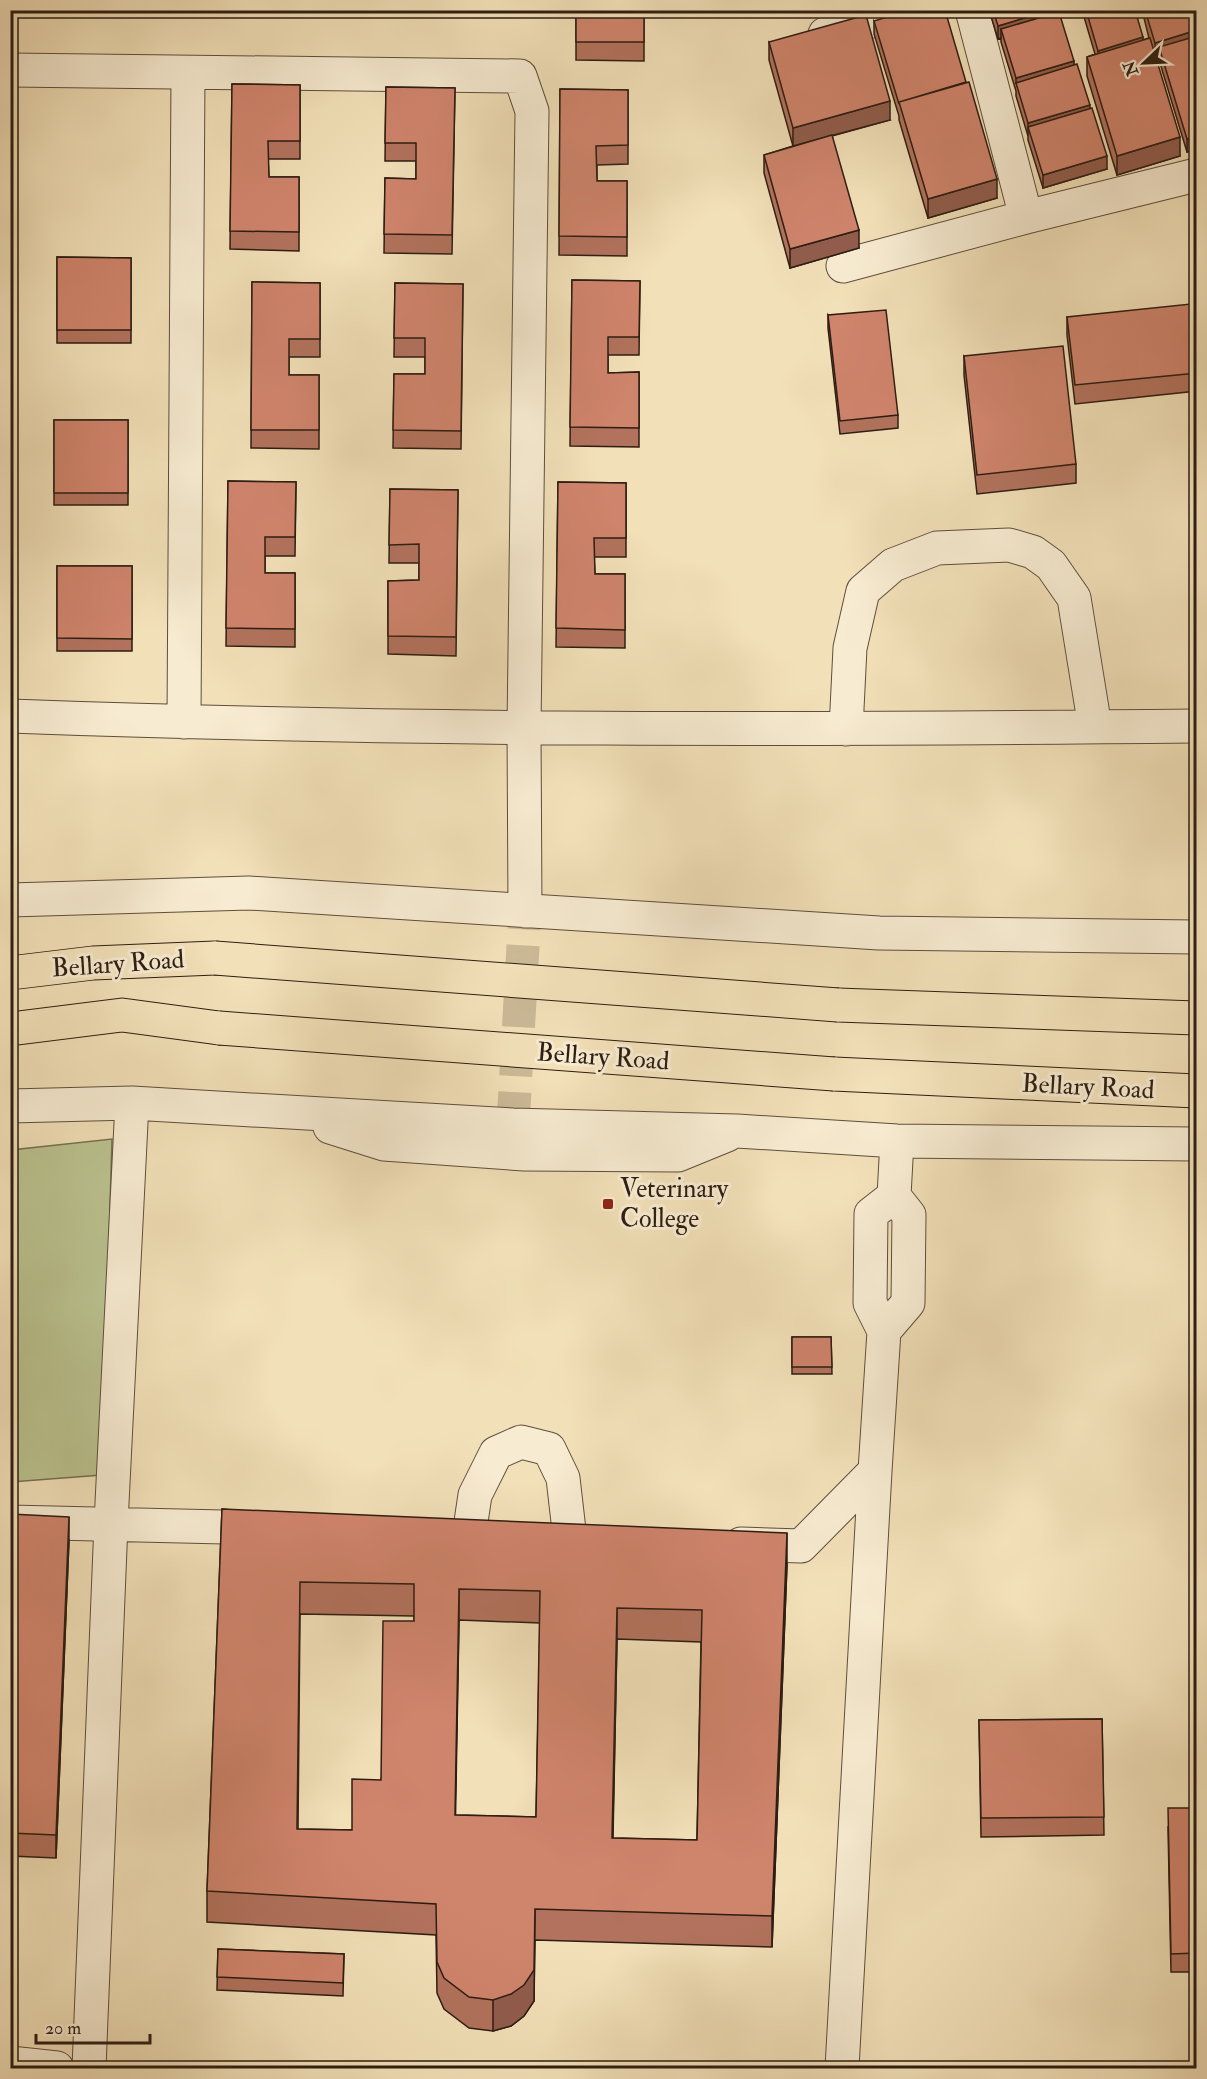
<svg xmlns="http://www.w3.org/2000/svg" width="1207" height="2079" font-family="'IM FELL Double Pica',serif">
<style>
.green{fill:#bac28f;stroke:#747050;stroke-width:1.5}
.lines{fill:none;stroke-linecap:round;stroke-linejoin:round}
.minor-tunnel{stroke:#cbb997;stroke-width:33;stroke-dasharray:33 16;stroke-linecap:butt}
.minor-casing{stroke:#5e4e3c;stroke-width:35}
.highway-casing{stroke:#2d1d12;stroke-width:35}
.minor{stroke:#f7ebd1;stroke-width:33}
.highway{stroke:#f2e0b8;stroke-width:33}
.highway-bridge-casing{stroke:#2d1d12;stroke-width:35;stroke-linecap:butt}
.highway-bridge{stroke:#f2e0b8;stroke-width:33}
.wall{fill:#b2725d;stroke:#2d1d12;stroke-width:1.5;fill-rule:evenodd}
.shaded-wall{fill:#915c4c;stroke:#2d1d12;stroke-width:1.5}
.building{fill:#cf846c;stroke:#2d1d12;stroke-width:1.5;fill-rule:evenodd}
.poi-dot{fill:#8f2418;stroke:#f7ebd1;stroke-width:2}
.labels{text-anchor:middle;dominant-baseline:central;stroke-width:6;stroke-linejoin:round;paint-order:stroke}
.street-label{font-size:26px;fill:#2d1d12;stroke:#f7ebd1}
.poi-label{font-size:26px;fill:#2d1d12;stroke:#f7ebd1;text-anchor:start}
</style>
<rect width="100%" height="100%" fill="#f2e0b8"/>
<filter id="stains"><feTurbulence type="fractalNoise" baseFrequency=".00333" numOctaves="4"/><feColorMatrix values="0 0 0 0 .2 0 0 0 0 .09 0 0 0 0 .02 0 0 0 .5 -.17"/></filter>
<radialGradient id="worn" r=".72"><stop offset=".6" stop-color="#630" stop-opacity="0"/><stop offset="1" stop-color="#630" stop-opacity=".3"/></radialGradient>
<path class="green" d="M112 1139 102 1475 11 1482V1150Z"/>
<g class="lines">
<path class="minor-tunnel" d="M513 1125 525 911"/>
<defs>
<path id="minor" d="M972 10 1026 217 1196 175
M825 34 910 10
M10 70 520 76 532 111 524 728 525 911
M843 266 1026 217
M10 716C406 731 801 730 1196 726
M184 722 188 73
M846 729 850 648 863 591 893 565 937 548 1009 545 1033 552 1051 565 1074 598 1095 727
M10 900 249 893 879 933 1196 937
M10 1106 132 1103 513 1125 737 1131 897 1141 1196 1144
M330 1127 384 1144 524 1154 678 1155 727 1135
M884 1331 908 1303 909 1215 894 1196 897 1141
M10 1522 267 1528
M469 1535 475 1495 496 1453 521 1442 549 1449 563 1478 570 1539
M741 1544 801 1546 875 1471 884 1331 870 1303 871 1214 894 1196
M10 2063 57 2068
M89 2068 111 1523 132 1103
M842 2068 875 1471"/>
<path id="highway" d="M10 973 93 963 215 958
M838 1005 1196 1018
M10 1029 122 1015 219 1028
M834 1074 1196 1091"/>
</defs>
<use href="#minor" class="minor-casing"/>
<use href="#highway" class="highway-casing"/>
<use href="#minor" class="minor"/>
<use href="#highway" class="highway"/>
<defs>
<path id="highway-bridge" d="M215 958 838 1005
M219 1028 834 1074"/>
</defs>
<use href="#highway-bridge" class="highway-bridge-casing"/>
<use href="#highway-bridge" class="highway-bridge"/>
</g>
<path class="wall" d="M576 10H644V61L576 60Z
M989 10H1058L1074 65 1090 109 1107 169 1043 188 1028 140V136L1016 96V91L1001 42V38L998 39Z
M1082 10H1135L1143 40 1149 38 1142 10H1197V149L1187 152 1159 60V54L1155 55 1180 156 1117 175 1087 76V57L1095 54Z
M874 21 997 198 928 218 899 120V116L874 34Z
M769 42 890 120 832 136 859 248 790 268 764 173V155L793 146 769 60Z
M232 84 300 85V159H268L269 177H299V251L230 249Z
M386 87 455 88 452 254 384 253 385 178 416 179V161H385Z
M560 89 628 90V164L597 165V181H627V256L559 255Z
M57 257 131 258V343H57Z
M572 280 640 281 639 355H608V373L639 372V447L570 446Z
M252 282 320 283V357H289V375H319V449L251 448Z
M395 283 463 284 461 449 393 448 394 374H425V357H394Z
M828 315 898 415V428L840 434 828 328Z
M1067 317 1197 357V391L1075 404 1067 335Z
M964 356 1076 464V483L977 494 964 375Z
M54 420H128V505H54Z
M228 481 296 482 295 556H265V573H295V647L226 646Z
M558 482 626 483V557H594L595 574H625V648L556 647Z
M390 489 458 490 456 656 388 654V581L419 580V563H389Z
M57 566H132V651H57Z
M792 1337H831L832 1374H792Z
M222 1509 787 1564 772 1947 535 1940 534 2001 524 2016 511 2026 493 2031 469 2028 444 2009 437 1993 436 1935 207 1922V1891ZM300 1614 414 1616V1621L381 1780 352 1830 298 1829ZM459 1620 540 1623 536 1817 455 1815ZM617 1639 701 1642 697 1840 613 1838Z
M10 1514 69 1540 56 1858 10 1856Z
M1102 1719 1104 1835 981 1837 979 1720Z
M1197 1808V1972H1171L1168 1827Z
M218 1949 344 1954 343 1996 217 1990Z"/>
<path class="shaded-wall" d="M1051 10H1058V21L1001 29V38L998 39V26Z
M1197 30V43L1159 47V54L1155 56V43Z
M1143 37V50L1098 63V51Z
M1074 61V74L1016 83V78Z
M890 101V120L793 146V128Z
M1090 105V117L1028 127V136V123Z
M1197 136V149L1187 152V139Z
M1180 137V156L1117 175V156Z
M1107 156V169L1043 188V175Z
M997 179V198L928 218V199Z
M859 230V248L790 268V249Z
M69 1517V1540L56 1858V1835Z
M787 1533V1564L772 1947V1916Z
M459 1589V1620L455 1846V1815Z
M617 1608V1639L612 1869V1838Z
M535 1909 534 2001 524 2016 511 2026 493 2031V2000Z"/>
<path class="building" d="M576 10H644V42H576Z
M910 10H945L966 82 899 102V104L874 21Z
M993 10H1051L998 26Z
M1086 10H1135L1143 37 1098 51Z
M1145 10H1197V30L1155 43Z
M1059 12 1074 61 1016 78 1001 29Z
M866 15 890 101 793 128 769 42Z
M1197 36V136L1187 139 1159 47Z
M1150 38 1180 137 1117 156 1087 57Z
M1077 64 1090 105 1028 123 1016 83Z
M969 82 997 179 928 199 899 102Z
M232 84 300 85V141H268L269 177H299V232L230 231Z
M386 87 455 88 452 235 384 234 385 178 416 179V143H385Z
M560 89 628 90V145L596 146 597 181H627V237L559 236Z
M1092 108 1107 156 1043 175 1028 127Z
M832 135 859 230 790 249 764 155Z
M57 257 131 258V330H57Z
M572 280 640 281 639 337H608V373L639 372V428L570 427Z
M252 282 320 283V339H289V375H319V430H251Z
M395 283 463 284 461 431 393 430 394 374H425V338H394Z
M1191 304 1197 357V373L1075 385 1067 317Z
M886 310 898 415 840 421 828 315Z
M1063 346 1076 464 977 475 964 356Z
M54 420H128V493H54Z
M228 481 296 482 295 537H265V573H295V629L226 628Z
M558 482 626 483V538H594L595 574H625V630L556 628Z
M390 489 458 490 456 637 388 636V581L419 580V544L389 545Z
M57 566H132V639L57 638Z
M792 1337H831L832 1367H792Z
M222 1509 787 1533 772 1916 535 1909 534 1970 524 1985 511 1994 493 2000 469 1997 444 1978 437 1962 436 1904 207 1891ZM300 1582 414 1584V1621H383L381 1780 352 1779V1830L297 1829ZM459 1589 540 1591 536 1817 455 1815ZM617 1608 702 1610 697 1840 612 1838Z
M10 1514 69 1517 56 1835 10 1833Z
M1102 1719 1104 1817 981 1818 979 1720Z
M1168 1808H1197V1953L1171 1954Z
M218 1949 344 1954 343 1983 217 1977Z"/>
<rect class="poi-dot" x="602" y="1198" width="12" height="12" rx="3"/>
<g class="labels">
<g class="street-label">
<text transform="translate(118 964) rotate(-4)">Bellary Road</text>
<text transform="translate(603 1057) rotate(4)">Bellary Road</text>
<text transform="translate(1088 1087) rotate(3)">Bellary Road</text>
</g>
<g class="poi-label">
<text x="620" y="1189">Veterinary<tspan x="620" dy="30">College</tspan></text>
</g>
</g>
<rect width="1207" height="2079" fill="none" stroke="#f2e0b8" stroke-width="36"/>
<rect x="12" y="12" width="1183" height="2055" fill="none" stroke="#2d1d12" stroke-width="3"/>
<rect x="18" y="18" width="1171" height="2043" fill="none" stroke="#2d1d12" stroke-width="1.5"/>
<g transform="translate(1144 63) rotate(247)" stroke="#f7ebd1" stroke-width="4.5" paint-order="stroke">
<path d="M0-4.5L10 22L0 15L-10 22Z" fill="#2d1d12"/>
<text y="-9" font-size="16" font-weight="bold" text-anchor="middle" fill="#2d1d12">N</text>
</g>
<path d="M36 2034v9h114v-9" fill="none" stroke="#2d1d12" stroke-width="3"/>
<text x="45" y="2034" font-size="18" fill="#2d1d12" stroke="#f7ebd1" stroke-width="4.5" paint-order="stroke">20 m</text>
<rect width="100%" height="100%" filter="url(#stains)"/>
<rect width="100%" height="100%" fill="url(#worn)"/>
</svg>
